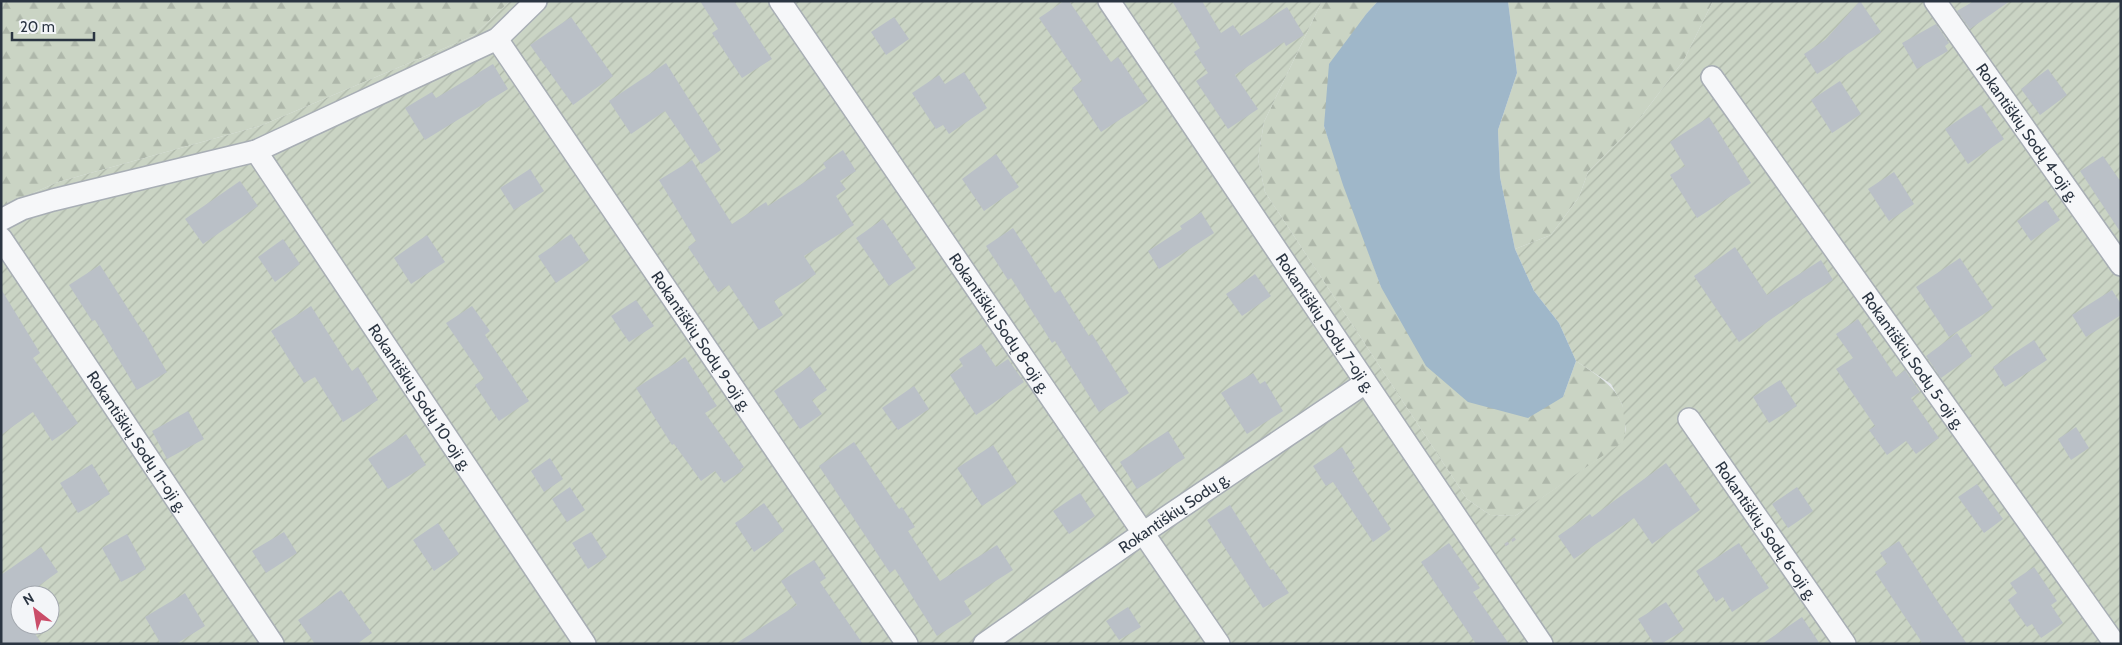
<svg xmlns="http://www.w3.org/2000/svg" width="2122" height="645" font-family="Cabin,sans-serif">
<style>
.forest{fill:url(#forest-firs)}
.garden{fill:url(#garden-furrows);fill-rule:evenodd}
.water{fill:#9fb7c9}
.building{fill:#bac0c7}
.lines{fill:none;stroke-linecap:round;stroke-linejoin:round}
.street-casing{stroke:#a8aeb5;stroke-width:24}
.path{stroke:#bdc1c6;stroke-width:3;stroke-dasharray:4 4;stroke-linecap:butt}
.street{stroke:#f6f7f9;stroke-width:21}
.labels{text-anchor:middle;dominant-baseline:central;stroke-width:5;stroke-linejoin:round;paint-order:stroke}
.street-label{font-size:16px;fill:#2b3542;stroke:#f3f5f8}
</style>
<defs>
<pattern id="forest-firs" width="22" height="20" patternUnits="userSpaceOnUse" patternTransform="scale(1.25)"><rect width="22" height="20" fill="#cad4c4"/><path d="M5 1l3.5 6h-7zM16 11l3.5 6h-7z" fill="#aeb7aa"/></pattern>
<pattern id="garden-furrows" width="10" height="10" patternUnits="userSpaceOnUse" patternTransform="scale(1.25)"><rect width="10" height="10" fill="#cad4c4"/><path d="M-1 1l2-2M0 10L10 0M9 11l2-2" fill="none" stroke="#aeb7aa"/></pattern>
</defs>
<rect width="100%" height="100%" fill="#e3e7eb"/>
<path class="forest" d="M1 1H510L473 36 260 126 58 182 1 207Z
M1322 1H1378L1367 13 1324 126 1381 287 1563 397 1576 361C1609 383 1632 396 1624 442L1515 516 1490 515 1467 499 1265 192 1258 159 1264 122Z
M1508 1H1713L1684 60 1634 126 1588 172 1579 197 1551 235 1515 249 1500 177 1498 130 1517 73Z"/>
<path class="garden" d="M510 1H1322L1264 122 1258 159 1265 192 1467 499 1490 515 1515 516 1623 442 1626 429 1622 404 1611 384 1576 361 1559 323 1534 291 1515 249 1551 235 1579 197 1588 172 1634 126 1684 60 1713 1H2121V644H1V207L58 182 260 126 473 36ZM20 595H50V625H20Z"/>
<path class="water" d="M1378 1H1508L1517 73 1498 130 1500 177 1515 249 1534 291 1559 323 1576 361 1563 397 1528 418 1468 402 1426 366 1381 287 1343 185 1324 126 1329 64 1367 13Z"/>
<path class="building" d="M700 1H734L772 59 742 78 712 33 718 29Z
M1064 1H1069L1111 62 1118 57 1148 101 1101 132 1072 88 1082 81 1039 18Z
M1172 1H1202L1221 33 1233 25 1241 36 1287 7 1304 35 1286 46 1284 42 1235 75 1258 109 1228 129 1196 81 1208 73 1194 52 1200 48Z
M1860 1 1881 32 1817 74 1804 54 1825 40Z
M1974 1H2010L1970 29 1957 11Z
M571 17 613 76 573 105 530 45Z
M894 17 909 39 886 55 871 32Z
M1936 24 1949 43 1945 46 1948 51 1917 69 1902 43Z
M666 63 721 150 701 164 665 111 631 134 609 101Z
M493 64 508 89 425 140 405 108 432 92 436 98Z
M2048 69 2067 95 2040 115 2021 89Z
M964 72 987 108 949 134 943 125 936 129 912 93 939 75 945 84Z
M1840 81 1861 114 1832 133 1811 100Z
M1981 105 2004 139 1968 164 1945 129Z
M1709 117 1751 183 1697 218 1670 175 1685 166 1670 142Z
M843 150 856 171 840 181 846 189 836 196 854 225 804 256 816 274 774 301 783 315 759 330 729 285 718 292 688 247 696 241 659 180 692 160 732 224 766 202 768 206 826 168 823 163Z
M996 154 1019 187 984 211 962 179Z
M2103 156 2121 182V233L2080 171Z
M530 169 544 191 514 210 500 188Z
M1894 172 1914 204 1889 221 1868 189Z
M240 181 258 206 203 244 185 219Z
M2046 200 2060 220 2031 241 2017 221Z
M1201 212 1214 233 1159 269 1148 251 1182 229 1180 226Z
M883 219 916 268 889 286 856 238Z
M1013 228 1055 293 1060 290 1089 336 1092 334 1129 393 1099 412 1055 341 1052 343 1011 278 1008 280 986 246Z
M571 234 589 260 556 283 538 256Z
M427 235 445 262 411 284 394 258Z
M283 239 300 264 275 282 258 257Z
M1735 247 1767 295 1821 260 1833 280 1780 313 1739 342 1694 276Z
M1960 258 1993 308 1949 337 1916 287Z
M100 265 143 332H144L167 372 137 390 95 320 92 321 69 285Z
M1255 274 1271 296 1242 316 1226 294Z
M1 289 40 353 33 358 78 423 52 441 33 412 1 435Z
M2112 290 2121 304V315L2086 337 2072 315Z
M636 300 654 326 629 342 611 316Z
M311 306 352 371 358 367 378 400 343 422 315 377 304 383 271 331Z
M472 306 490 331 485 335 529 401 499 421 475 385 484 379 446 323Z
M1858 319 1896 377 1905 370 1920 392 1911 398 1939 438 1916 454 1906 441 1887 455 1869 430 1875 426 1836 369 1853 358 1836 334Z
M1957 333 1972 356 1941 378 1926 356Z
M2034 340 2047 360 2005 387 1993 367Z
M981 344 996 367 1008 359 1024 382 976 415 950 375 963 366 959 359Z
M685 357 717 406 705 413 744 467 741 469 742 471 724 483 715 471 701 481 674 444 672 445 636 388Z
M810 366 827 390 812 400 822 414 800 429 774 391Z
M1253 373 1260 384 1265 381 1283 411 1247 434 1221 393Z
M1780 380 1797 406 1769 423 1753 397Z
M914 386 929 409 898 430 882 408Z
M188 411 204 439 167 459 152 431Z
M2076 427 2089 448 2071 460 2058 439Z
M1168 431 1185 458 1137 489 1120 462Z
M406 434 426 465 388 489 368 459Z
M854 442 899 509 902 507 915 527 908 531 940 581 997 545 1013 570 964 601 972 614 937 636 895 569 890 573 819 466Z
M993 445 1017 483 982 506 957 468Z
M1342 447 1355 468 1352 470 1391 529 1373 542 1333 482 1326 486 1313 466Z
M550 458 563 479 544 492 531 471Z
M1666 463 1700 510 1652 544 1634 518 1574 559 1558 536 1590 514 1592 517Z
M92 464 110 494 78 513 60 483Z
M1977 484 2003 519 1984 533 1958 497Z
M570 487 585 510 567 522 552 499Z
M1797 487 1813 511 1788 528 1772 504Z
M1080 493 1095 516 1069 534 1053 511Z
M764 503 784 531 754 552 735 523Z
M1230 505 1271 570 1273 569 1289 593 1263 608 1207 520Z
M438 523 459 554 434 571 413 540Z
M284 532 297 553 266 573 252 551Z
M591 532 607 557 588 569 572 543Z
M127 534 146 569 121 582 102 548Z
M1899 541 1936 599 1967 644H1923L1875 572 1887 564 1880 553Z
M1449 543 1480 588 1473 592 1509 644H1476L1421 562Z
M1739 543 1769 588 1732 612 1723 597 1716 602 1696 571Z
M41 547 58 572 26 595H20V599L14 603 20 612V625H29L42 644H1V575Z
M814 560 826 578 820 582 863 644H735L797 605 781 581Z
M2034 567 2057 601 2051 605 2063 623 2041 638 2032 624 2027 627 2008 600 2017 593 2010 583Z
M341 590 372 633 357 644H315L298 620Z
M185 593 205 626 176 644H161L145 617Z
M1666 602 1684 630 1661 644H1654L1638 619Z
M1128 607 1141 627 1119 640 1106 621Z
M1802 617 1820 644H1762Z"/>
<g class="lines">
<defs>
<g id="street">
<path id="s1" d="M780 1 1219 644"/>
<path id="s2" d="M1109 1 1542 644"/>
<path id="s3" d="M1935 1 2121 265"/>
<path id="s4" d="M497 39 907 644"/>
<path id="s5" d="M1712 77 2115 644"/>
<path id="s6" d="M256 151 585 644"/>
<path d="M1 220 22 209 53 200 256 151 497 39 536 1"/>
<path id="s7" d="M1 238 273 644"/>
<path id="s8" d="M1689 419 1845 644"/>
<path id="s9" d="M984 644 1143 533 1365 383"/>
</g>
</defs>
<use href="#street" class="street-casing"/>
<path class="path" d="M1505 545 1516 538"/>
<use href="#street" class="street"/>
</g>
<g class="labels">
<g class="street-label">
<text stroke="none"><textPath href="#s3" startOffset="161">Rokantiškių Sodų 4-oji g.</textPath></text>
<text stroke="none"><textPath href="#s1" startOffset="390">Rokantiškių Sodų 8-oji g.</textPath></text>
<text stroke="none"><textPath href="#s2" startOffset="388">Rokantiškių Sodų 7-oji g.</textPath></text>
<text stroke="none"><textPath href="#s4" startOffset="365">Rokantiškių Sodų 9-oji g.</textPath></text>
<text stroke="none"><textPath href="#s5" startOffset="348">Rokantiškių Sodų 5-oji g.</textPath></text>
<text stroke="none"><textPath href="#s6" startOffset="296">Rokantiškių Sodų 10-oji g.</textPath></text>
<text stroke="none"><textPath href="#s7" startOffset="245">Rokantiškių Sodų 11-oji g.</textPath></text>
<text stroke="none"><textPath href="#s9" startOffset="231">Rokantiškių Sodų g.</textPath></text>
<text stroke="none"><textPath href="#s8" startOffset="136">Rokantiškių Sodų 6-oji g.</textPath></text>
</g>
</g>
<rect width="2122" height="645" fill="none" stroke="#2b3542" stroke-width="5"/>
<g transform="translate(35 610) rotate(329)"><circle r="24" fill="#f3f5f8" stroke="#a3a8af"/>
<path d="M0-4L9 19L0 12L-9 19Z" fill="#ca4d69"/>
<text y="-8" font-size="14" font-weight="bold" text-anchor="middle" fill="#2b3542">N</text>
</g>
<path d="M12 32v8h82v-8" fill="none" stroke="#2b3542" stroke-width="2.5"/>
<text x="20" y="32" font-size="15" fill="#2b3542" stroke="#f3f5f8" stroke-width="4" paint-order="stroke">20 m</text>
</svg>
